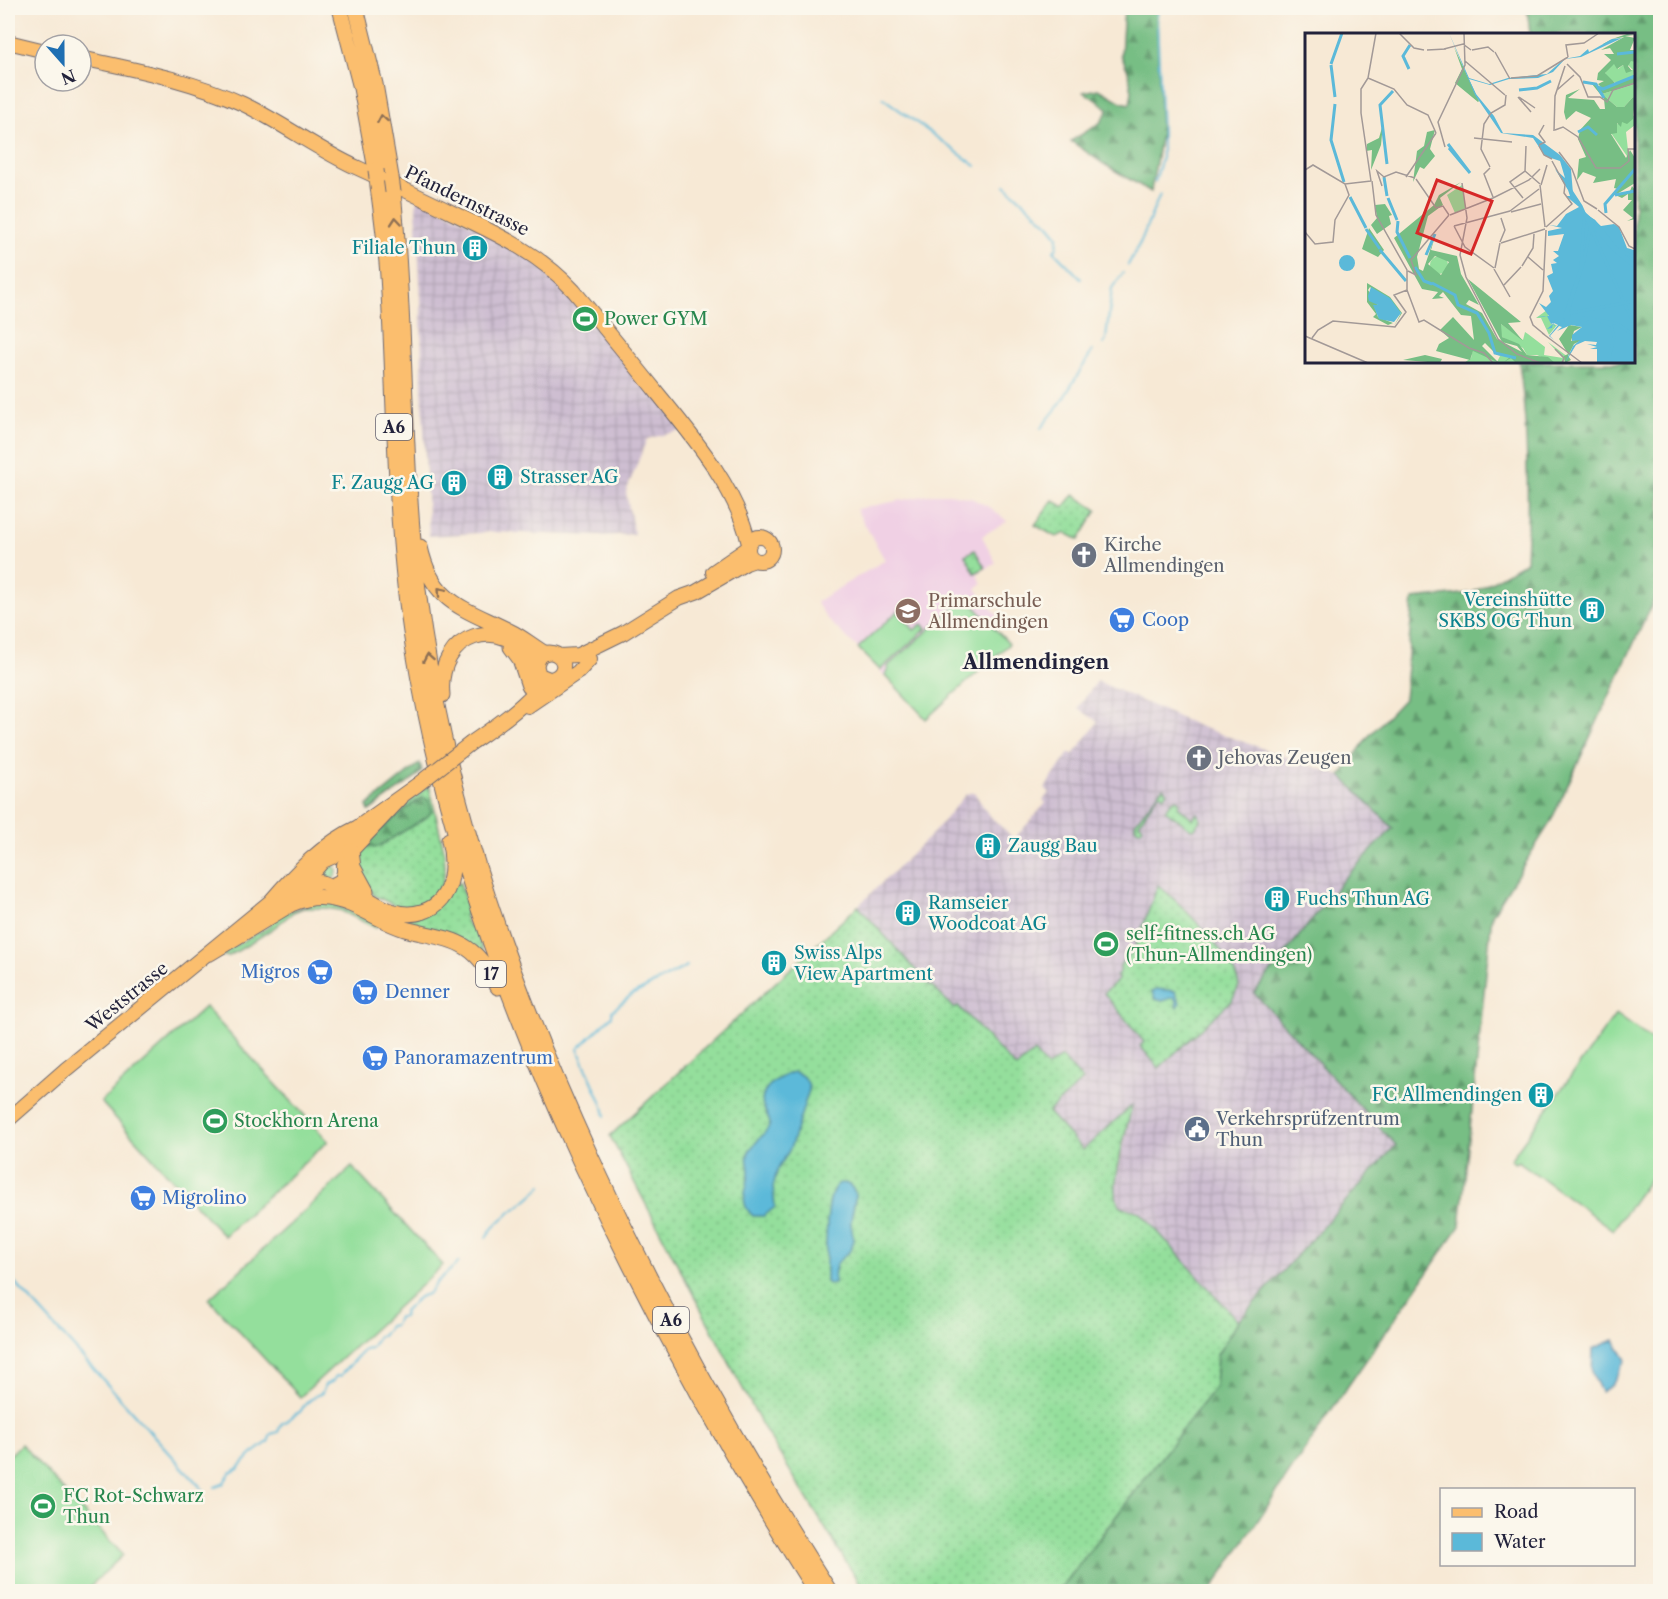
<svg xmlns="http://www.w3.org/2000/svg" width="1668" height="1599" font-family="'Libre Caslon Text',serif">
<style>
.built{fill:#f0d0e4}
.industrial{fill:url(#industrial-grid);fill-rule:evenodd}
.grass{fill:url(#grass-dots);stroke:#5b806c;stroke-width:1.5}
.forest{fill:url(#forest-firs);stroke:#4c7060;stroke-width:1.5}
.garden{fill:#94df9c;stroke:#5b806c;stroke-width:1.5}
.water{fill:#5bb9d9;stroke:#3e6e8a;stroke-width:1.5}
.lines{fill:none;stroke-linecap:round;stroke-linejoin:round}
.stream{stroke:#5bb9d9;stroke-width:2}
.major-casing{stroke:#6d6871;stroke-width:16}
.highway-casing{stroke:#6d6871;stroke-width:17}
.major{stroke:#fbbe6e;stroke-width:14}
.highway{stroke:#fbbe6e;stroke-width:15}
.major-bridge-casing{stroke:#6d6871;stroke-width:16;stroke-linecap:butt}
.highway-bridge-casing{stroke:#6d6871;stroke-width:17;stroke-linecap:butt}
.major-bridge{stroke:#fbbe6e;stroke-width:14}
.highway-bridge{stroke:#fbbe6e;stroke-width:15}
.oneway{stroke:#8e7054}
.labels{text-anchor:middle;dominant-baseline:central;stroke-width:5;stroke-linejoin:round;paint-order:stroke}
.shield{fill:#fbf7ec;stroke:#636270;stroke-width:1.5}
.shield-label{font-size:16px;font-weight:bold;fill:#22223b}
.street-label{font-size:18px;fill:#22223b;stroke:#fbf7ec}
.culture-label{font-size:18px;fill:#0d838f;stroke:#fbf7ec;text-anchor:start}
.leisure-label{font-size:18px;fill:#27864d;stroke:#fbf7ec;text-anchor:start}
.worship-label{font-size:18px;fill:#5b616d;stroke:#fbf7ec;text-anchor:start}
.education-label{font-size:18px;fill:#785e54;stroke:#fbf7ec;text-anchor:start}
.shop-label{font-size:18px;fill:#366cbe;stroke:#fbf7ec;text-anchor:start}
.service-label{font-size:18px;fill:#4e5e75;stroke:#fbf7ec;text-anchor:start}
.neighbourhood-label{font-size:20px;font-weight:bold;fill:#22223b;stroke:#fbf7ec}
.inset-river{fill:none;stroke:#5bb9d9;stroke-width:3}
.inset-road{fill:none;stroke:#a29997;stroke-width:1.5}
.view{fill:#d62828;fill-opacity:0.15;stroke:#d62828;stroke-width:3}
.inset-edge{fill:none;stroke:#22223b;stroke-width:3}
</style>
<defs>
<pattern id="industrial-grid" width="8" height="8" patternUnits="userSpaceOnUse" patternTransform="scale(1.5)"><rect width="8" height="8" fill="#cebed1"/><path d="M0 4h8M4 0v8" fill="none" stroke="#b1a3b4"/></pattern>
<pattern id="grass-dots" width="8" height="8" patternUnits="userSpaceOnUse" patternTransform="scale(1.5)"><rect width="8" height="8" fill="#94df9c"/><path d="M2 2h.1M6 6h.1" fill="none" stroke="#7fbf87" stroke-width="1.8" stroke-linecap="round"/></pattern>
<pattern id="forest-firs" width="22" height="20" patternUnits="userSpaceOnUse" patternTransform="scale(1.5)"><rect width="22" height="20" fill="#77be84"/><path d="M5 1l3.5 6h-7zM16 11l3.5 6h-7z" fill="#619a6d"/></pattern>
</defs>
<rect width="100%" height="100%" fill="#fbf7ec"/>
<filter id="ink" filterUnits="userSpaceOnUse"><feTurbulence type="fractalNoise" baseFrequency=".0167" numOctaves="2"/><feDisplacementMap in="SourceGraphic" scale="12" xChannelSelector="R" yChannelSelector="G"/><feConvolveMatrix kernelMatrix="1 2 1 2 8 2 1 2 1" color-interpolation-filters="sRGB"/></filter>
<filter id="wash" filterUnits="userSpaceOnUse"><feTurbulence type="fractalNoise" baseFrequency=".008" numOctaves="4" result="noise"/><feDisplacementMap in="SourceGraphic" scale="24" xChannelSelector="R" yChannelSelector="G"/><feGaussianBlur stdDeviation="1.35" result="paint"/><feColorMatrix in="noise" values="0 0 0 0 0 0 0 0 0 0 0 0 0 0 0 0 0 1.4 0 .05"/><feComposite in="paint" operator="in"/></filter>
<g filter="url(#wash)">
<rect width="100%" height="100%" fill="#f7e9d5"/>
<path class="built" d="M933 494H950L971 498 991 508 1007 521 982 536 996 563 977 574 982 584 976 589 1001 620 994 628 1009 644 926 719 858 648 828 620 816 602 885 560 856 509Z"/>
<path class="industrial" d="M419 196 547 265 686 429 647 439 626 492 634 534 599 536 494 532 429 536 422 389 421 300 416 207Z
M1097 681 1198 726 1341 776 1393 828 1343 880 1254 993 1397 1144 1238 1321 1141 1213 1120 1205 1118 1202 1115 1185 1132 1106 1084 1150 1048 1112 1083 1080 1061 1057 1047 1067 1016 1069 958 1007 954 1010 933 986 931 987 858 906 934 832 966 794 974 792 988 814 1014 839 1046 803 1043 800 1050 793 1045 788 1069 753 1073 755 1098 722 1078 708ZM1158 885 1189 913 1233 968 1140 1046 1144 1042 1104 993 1119 979 1120 965 1134 950Z"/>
<path class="grass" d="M1074 495 1097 510 1079 540 1066 533 1056 537 1035 525 1053 500 1064 507Z
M975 550 985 568 975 573 965 555Z
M429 785 444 850 445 869 442 885 436 895 427 903 402 909 373 895 355 860 362 843Z
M1163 787 1167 792 1164 796 1159 793 1139 823 1143 826 1141 830H1138L1135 827V823Z
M1177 799 1180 802 1178 806 1193 819 1197 813 1201 820 1195 828 1191 829 1165 810 1172 801Z
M323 872a7 7 0 1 1 14 0a7 7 0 1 1-14 0Z
M460 883 469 913 464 915 469 927 474 926 486 959 401 921 452 885Z
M1158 885C1180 903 1236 959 1239 986L1232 1000 1159 1068 1140 1046 1144 1042 1104 993 1119 979 1116 976 1120 972V965L1134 950Z
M326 900 378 924 376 928 340 910 326 908H303L293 912 275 927 249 944 229 956H222L231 948 270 926 277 914Z
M858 906 931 987 932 986 954 1009 958 1006 1016 1068 1034 1052 1047 1067 1061 1057 1083 1080 1048 1112 1083 1150 1132 1105C1129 1122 1107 1193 1120 1205 1125 1210 1135 1209 1141 1213L1238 1321 1217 1355 1215 1387 1059 1591H864L763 1427 610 1136Z"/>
<path class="forest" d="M1124 8H1158L1157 18 1161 133 1151 192 1104 164 1071 141 1100 123 1109 109 1084 92 1099 89 1121 102 1130 104 1132 91 1128 71 1121 55Z
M1527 8H1660V587L1550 823 1492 915 1460 1226 1334 1406 1211 1591H1059L1215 1387 1217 1355 1238 1321 1396 1145 1254 993 1343 880 1393 828 1341 776 1368 737 1404 699 1413 599 1472 593 1526 562C1529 495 1528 428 1519 362H1634V34H1530Z
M420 763 422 771 415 778 369 811 367 806Z
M420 798H425L429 801 432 811 427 817 378 847 374 848 368 846 369 839Z"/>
<path class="garden" d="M966 597 1009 644 926 719 885 675 889 665Z
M898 611 914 630 922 624 926 629 880 670 858 648Z
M205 1007 328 1141 224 1236 101 1102Z
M1616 1014 1660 1046V1164L1613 1230 1518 1161 1515 1163 1510 1160Z
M352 1167 443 1265 300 1397 209 1299Z
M21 1444 123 1555 85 1591H8V1457Z"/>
<path class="water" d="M1156 989 1175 991 1180 1003 1178 1007 1176 1006 1177 1003 1174 997 1163 1001 1155 999 1152 992Z
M793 1072C802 1074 809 1080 809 1090L790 1149 777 1171 773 1187 775 1207 764 1216H753C737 1202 748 1189 749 1172 749 1164 745 1157 750 1150 756 1141 766 1134 770 1124 769 1117 765 1112 763 1106 758 1088 779 1077 793 1072Z
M845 1183C864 1190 850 1210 851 1224 852 1232 855 1239 852 1247 849 1255 840 1257 837 1264 834 1269 834 1277 834 1283L829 1284 826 1282C826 1263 824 1198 836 1186 839 1183 841 1183 845 1183Z
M1614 1340 1626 1360 1611 1386 1601 1392 1592 1373 1593 1349Z"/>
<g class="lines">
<path class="stream" d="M883 98 976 166
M1155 182 1162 157V131L1157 18 1158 8
M1005 185 1049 225 1058 236 1057 247 1054 251 1081 279
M1128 265 1141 241 1160 194
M1104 344 1106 339 1112 288 1123 273
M1041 428 1060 404 1093 350
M605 1116 603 1106 578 1049 612 1016V1011L630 996 687 966
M486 1237C499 1216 527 1204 542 1185
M8 1275 204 1491
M215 1487 223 1484 230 1473 238 1469 251 1455 268 1442 271 1434 278 1432 281 1424C289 1421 292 1415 300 1412 304 1404 313 1396 322 1393L325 1385 333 1381 336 1376H340L364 1349 371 1348 378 1336H382L389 1326 395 1325 398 1317H403L404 1312 419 1297 428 1294 437 1282 459 1262"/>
</g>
</g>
<g filter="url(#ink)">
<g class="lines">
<defs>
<path id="major" d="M8 42 45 51
M81 58C136 70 191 80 243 104 283 123 318 150 358 168 391 183 424 199 457 215 500 235 541 255 574 291 603 326 631 360 659 395 694 438 737 489 749 544
M748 549a12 12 0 1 1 24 0a12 12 0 1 1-24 0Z
M713 572 748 548
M559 656 578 655 623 633 679 598 696 592 746 563 755 560
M528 706 578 672 590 659
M471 743C490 730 510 717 527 700 533 695 537 688 543 683 548 679 555 679 559 675 571 663 555 645 540 656L536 665 539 675 549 679
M295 881 316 869 323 861 332 857 358 827 417 785
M272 901 317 883 321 882 331 886 341 881 344 874V865L351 851 401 798
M8 1120 65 1070 270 902C295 873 322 844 358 827"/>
<path id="highway" d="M340 8 361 88 376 170
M356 8 375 84 391 177
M377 178C381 211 386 243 388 276 396 399 393 522 413 645 442 825 504 996 580 1161 649 1310 728 1453 816 1592
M393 192C408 339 401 487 424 633 452 817 514 990 592 1159 661 1309 741 1453 830 1592
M420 547C432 603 464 608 509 631 522 637 532 646 544 653
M511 647 520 659 529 686
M442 695C436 633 503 611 536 665
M351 851 353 867 366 891
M344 874C352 889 363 897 378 905 407 922 444 915 451 877 453 865 452 852 449 840
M333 886 357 903
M210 953 291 904C303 899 314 896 327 898 355 901 378 921 405 929 425 935 449 936 467 948 481 957 490 973 498 987"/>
</defs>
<use href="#major" class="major-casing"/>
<use href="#highway" class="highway-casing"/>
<use href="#major" class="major"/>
<use href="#highway" class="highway"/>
<defs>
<path id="major-bridge" d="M417 785 471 743"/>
<path id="highway-bridge" d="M376 170 377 178
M391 177 393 192"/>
</defs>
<use href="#major-bridge" class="major-bridge-casing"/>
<use href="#highway-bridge" class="highway-bridge-casing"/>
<use href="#major-bridge" class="major-bridge"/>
<use href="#highway-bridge" class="highway-bridge"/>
</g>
<defs><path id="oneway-chevron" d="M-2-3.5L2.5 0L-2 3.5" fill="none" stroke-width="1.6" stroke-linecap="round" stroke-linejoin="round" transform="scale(1.5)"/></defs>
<g class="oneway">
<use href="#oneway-chevron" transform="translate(382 119) rotate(-100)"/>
<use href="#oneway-chevron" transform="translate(396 221) rotate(-95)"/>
<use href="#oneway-chevron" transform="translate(441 591) rotate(-131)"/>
<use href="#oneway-chevron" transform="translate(428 658) rotate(-100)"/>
</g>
</g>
<defs>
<symbol id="building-disc" viewBox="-11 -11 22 22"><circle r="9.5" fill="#0f9aa8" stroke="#fbf7ec"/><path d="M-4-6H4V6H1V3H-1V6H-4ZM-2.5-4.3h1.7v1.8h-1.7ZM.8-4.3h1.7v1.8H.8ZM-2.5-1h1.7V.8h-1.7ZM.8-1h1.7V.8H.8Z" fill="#fff"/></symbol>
<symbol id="stadium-disc" viewBox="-11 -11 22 22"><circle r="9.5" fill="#2e9e5b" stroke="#fbf7ec"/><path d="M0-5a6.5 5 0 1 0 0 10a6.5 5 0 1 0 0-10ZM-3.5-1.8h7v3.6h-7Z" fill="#fff"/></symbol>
<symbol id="church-disc" viewBox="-11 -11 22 22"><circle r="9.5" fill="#6b7280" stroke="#fbf7ec"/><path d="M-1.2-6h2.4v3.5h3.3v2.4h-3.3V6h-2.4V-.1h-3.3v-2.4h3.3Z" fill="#fff"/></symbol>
<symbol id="school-disc" viewBox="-11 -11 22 22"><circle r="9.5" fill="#8d6e63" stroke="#fbf7ec"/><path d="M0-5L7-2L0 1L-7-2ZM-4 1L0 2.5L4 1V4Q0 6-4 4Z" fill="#fff"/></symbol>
<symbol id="supermarket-disc" viewBox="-11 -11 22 22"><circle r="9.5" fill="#3f7fe0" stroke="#fbf7ec"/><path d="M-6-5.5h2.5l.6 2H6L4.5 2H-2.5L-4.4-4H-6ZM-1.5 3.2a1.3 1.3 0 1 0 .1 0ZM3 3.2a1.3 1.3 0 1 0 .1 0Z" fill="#fff"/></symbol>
<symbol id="civic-disc" viewBox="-11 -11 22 22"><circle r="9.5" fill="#5c6f8a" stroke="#fbf7ec"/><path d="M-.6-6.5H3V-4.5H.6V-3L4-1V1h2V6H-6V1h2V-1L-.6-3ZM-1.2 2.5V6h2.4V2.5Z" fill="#fff"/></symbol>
</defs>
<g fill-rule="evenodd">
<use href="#building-disc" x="460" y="233" width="30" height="30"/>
<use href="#stadium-disc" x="570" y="304" width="30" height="30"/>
<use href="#building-disc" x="485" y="462" width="30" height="30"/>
<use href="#building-disc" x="439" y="468" width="30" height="30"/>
<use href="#church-disc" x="1069" y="540" width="30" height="30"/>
<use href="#building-disc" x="1577" y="595" width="30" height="30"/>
<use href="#school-disc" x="893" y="596" width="30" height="30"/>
<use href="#supermarket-disc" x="1107" y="605" width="30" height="30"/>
<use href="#church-disc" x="1184" y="743" width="30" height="30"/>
<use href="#building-disc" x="973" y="831" width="30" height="30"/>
<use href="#building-disc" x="1262" y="884" width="30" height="30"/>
<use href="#building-disc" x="893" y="898" width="30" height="30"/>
<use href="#stadium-disc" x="1091" y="929" width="30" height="30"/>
<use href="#building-disc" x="759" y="948" width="30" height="30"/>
<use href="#supermarket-disc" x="305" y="957" width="30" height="30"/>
<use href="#supermarket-disc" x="350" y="977" width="30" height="30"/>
<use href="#supermarket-disc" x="360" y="1043" width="30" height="30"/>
<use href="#building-disc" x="1526" y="1080" width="30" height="30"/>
<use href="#stadium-disc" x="200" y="1106" width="30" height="30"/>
<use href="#civic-disc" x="1182" y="1114" width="30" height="30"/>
<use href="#supermarket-disc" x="128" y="1183" width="30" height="30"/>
<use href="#stadium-disc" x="28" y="1491" width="30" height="30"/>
</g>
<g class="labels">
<g class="shield">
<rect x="376" y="414" width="36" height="26" rx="4.5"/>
<rect x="476" y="961" width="30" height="26" rx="4.5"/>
<rect x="653" y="1307" width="36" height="26" rx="4.5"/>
</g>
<g class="shield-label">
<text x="394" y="427">A6</text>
<text x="491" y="974">17</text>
<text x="671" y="1320">A6</text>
</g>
<g class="street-label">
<text transform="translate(467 201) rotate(26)">Pfandernstrasse</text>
<text transform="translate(127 997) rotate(-39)">Weststrasse</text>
</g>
<g class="culture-label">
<text x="456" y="248" text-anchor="end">Filiale Thun</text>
<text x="520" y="477">Strasser AG</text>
<text x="434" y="483" text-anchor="end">F. Zaugg AG</text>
<text x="1572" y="600" text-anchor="end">Vereinshütte<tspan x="1572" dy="21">SKBS OG Thun</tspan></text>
<text x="1008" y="846">Zaugg Bau</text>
<text x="1296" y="899">Fuchs Thun AG</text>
<text x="928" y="903">Ramseier<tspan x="928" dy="21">Woodcoat AG</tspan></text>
<text x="794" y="953">Swiss Alps<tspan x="794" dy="21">View Apartment</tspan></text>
<text x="1522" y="1095" text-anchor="end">FC Allmendingen</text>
</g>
<g class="leisure-label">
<text x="604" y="319">Power GYM</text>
<text x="1126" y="934">self-fitness.ch AG<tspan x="1126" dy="21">(Thun-Allmendingen)</tspan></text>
<text x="234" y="1121">Stockhorn Arena</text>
<text x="63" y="1496">FC Rot-Schwarz<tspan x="63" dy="21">Thun</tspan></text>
</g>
<g class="worship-label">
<text x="1104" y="545">Kirche<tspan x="1104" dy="21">Allmendingen</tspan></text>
<text x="1218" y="758">Jehovas Zeugen</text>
</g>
<g class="education-label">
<text x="928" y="601">Primarschule<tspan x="928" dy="21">Allmendingen</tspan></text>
</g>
<g class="shop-label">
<text x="1142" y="620">Coop</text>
<text x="300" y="972" text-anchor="end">Migros</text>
<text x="385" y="992">Denner</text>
<text x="394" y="1058">Panoramazentrum</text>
<text x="162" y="1198">Migrolino</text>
</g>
<g class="service-label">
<text x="1216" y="1119">Verkehrsprüfzentrum<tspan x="1216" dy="21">Thun</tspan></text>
</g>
<g class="neighbourhood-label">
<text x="1036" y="662">Allmendingen</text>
</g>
</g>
<g transform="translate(1305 33)">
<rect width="330" height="330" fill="#f7e9d5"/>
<path d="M326 27 330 29 328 46 316 51 303 47 300 40 305 32 309 30 313 36 318 32 321 37H328L323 32ZM330 51V73L328 64 319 74H312L297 61ZM330 82V92L321 99 324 126 306 100 313 90ZM157 152 161 176 150 180 142 162ZM125 232a9 9 0 1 1 18 0a9 9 0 1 1-18 0ZM196 291 218 307 220 299 223 301 240 314 239 322 258 325 243 309 263 324 257 330H250L232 322H222L218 315 197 304 193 293ZM168 316 192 329 195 323H202L211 325 213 330H159L166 325Z" fill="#94df9c"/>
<path d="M322 1 330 2 320 3 330 5 325 17H330V29L326 28 323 33 327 38 321 40 318 32 312 36 309 31 300 40 310 50 330 43V51L297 61 312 74H319L328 64 330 66 328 86 322 91 317 89 316 94 312 90V100L306 101 321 125 325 117 330 125V150L312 161 325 158 327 153 330 157V186L322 188 328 185 318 177 327 167H323V161L317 165 308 161 313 156 309 155 311 146 288 150 291 144 278 139 272 147 274 126 281 124 273 106 275 97 286 85 271 78 261 87 259 79 261 62 275 56 263 65 289 67 295 76H300L299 66 287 51 296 54 293 51 299 48 292 47 293 40 306 27 299 21H309L305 15 296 17 319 4 307 6 302 11H298L307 6ZM149 14 174 68 173 69 150 50 157 36ZM78 91 76 112 66 137 67 117 61 118 62 111 74 105ZM130 97 125 116 130 123 119 136 115 134 108 149 112 118 119 113 122 99ZM156 149 135 165 138 172 123 183 112 224 114 236 118 238 131 200 126 217 152 223 156 241 174 272 164 267 161 271 177 280 192 306 217 319 212 313 197 309 163 246 216 289 203 290 218 308 196 291 197 304 214 311 222 322 243 324 250 330H211L206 325 199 329 205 324 192 322 180 310 177 313 194 330 168 318 165 327 131 318 134 311 144 305 135 297 148 284 169 307 166 283 156 282 138 259 134 263 139 265 127 266 133 259 117 256 89 205 129 172 134 162ZM130 223 144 229 136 242 123 231ZM80 171 87 182 84 183 86 191 72 201 66 192 72 185 70 172ZM64 195 79 217 73 224 57 216ZM62 250 85 264 97 280 89 293 96 280 65 254 63 257 73 272H69L73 284 88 290 83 292 68 284 71 281 62 269ZM264 292 277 294 269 298 266 308 275 306 280 297V302L279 306 269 311 263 323 266 327 260 330 259 323 263 321 254 306ZM120 322 137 326 135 330 98 327Z" fill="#77be84" fill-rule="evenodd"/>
<path d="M242 277 246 291 252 292 244 302 236 285H231Z" fill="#94df9c"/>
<path d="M144 0 164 45 184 51 203 45 242 41 259 26 275 23 283 16 284 19 307 6 317 5 276 24 260 26 248 39 233 45 204 46 185 52 164 46 171 61 189 83 198 100 228 102 255 122 266 136 268 161 280 179 296 193 309 191 314 194 322 215 329 217 330 330H292V316H285L292 314 282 311 291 312 292 309 280 308 271 312 260 330 268 313 275 307 267 308V302L277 294 266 292 252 298 257 294 254 293 245 303 249 307 244 303 253 292 249 290 250 294 248 291 247 295 242 296 238 295 242 296 249 290 246 291 242 283 239 284H232L244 283 234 270 241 274 246 269 244 263 248 258 242 243 248 240 246 231 252 230 248 227 254 223 248 218H253L259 201 243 203V198L257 195 244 192 252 193 261 181 274 174 261 163H265L263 157 250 136 260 145 255 128 240 123 228 105 196 100 170 62ZM34 230a8 8 0 1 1 16 0a8 8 0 1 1-16 0ZM66 254 85 265 96 280 89 289 74 286 68 272H73L64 268 63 263Z" fill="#5bb9d9"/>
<path class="inset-river" d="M312 21 330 19M26 31 37 0M26 32 30 64M104 36 98 23 105 12M278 49 291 51 299 65M294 54 298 56 330 43M214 57 232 55 246 48M30 71 26 107 39 149M273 99 283 94 292 102M143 111 165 140M144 115 165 140M82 131 75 72 88 58M79 144 82 163M261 150 276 173 330 294M310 162 330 158M45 164 61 195M83 165 92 187M301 180 300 171 330 136M279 182 289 188 313 217 330 224M281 185 310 218 330 234M93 188 92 199 105 225M289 189 304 210 330 232M61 196 75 216M75 217 101 248M121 222 130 201M110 234 119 248 127 251M127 250 150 262 153 272 172 280 184 300 190 320 211 325M261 284 279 228 287 186M277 285 311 290 330 303M266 291 261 289 260 282 276 235 279 186M266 291 262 287 265 280 330 268M267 291 286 285 306 292 309 304 303 330"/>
<path class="inset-road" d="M71 0 63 45 89 56 102 72 123 82 131 100M94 0 109 15 119 17M139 16 158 11 166 17M122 17 141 16M167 17 183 14 189 19M190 19 205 46M263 24 261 12 279 10 294 0M160 28 200 62M262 31 275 44 283 64H295L302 69 308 57 330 50M63 45 56 56V80L66 148M206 45 232 43 263 24M252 57 269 42M213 64 226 79M214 64 230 75M250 97 258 94 273 104 291 135H315M249 98 250 63 260 33M169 105 207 109M234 112 240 109 234 101 239 92M234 113 239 122 247 126M140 114 133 89 160 32 159 0M254 119 267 136 279 168 292 176M185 134 176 116 179 91 186 80 200 72 201 62M185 135 179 141 188 164M315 135 324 128 323 116H330M0 137 8 132 40 151 66 148M220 138 235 151M101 144 131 100M111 146 131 175 138 173 144 182M67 148 71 182 102 237V257M157 150 162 185 155 222 161 244 193 306 212 321 235 330M235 152 240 194M236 152 242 132M77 153 72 138 79 144 91 139 110 145M188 165 224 147 235 136M218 165 205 149 220 138 221 113M293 177 314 194 324 213 330 216M205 178 234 156M206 179 236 171M145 182 188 165M149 193 160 214 189 235M149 193 205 178M241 194 267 171 259 160 260 152 247 128M0 199 10 211 28 209 30 187 44 162 40 151M195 209 200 197 196 185M196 210 240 196M223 224 238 237M217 233 228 215 229 201M190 235 195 210M189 236 205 264M103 238 111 242 106 227 144 182M199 252 216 234M102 257 114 289 119 287 164 315 179 320 188 330M237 300 277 330M240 302 228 292 225 284 238 258 241 197M0 303 63 330M7 305 13 297 28 288 90 294 101 279 89 262 102 257M250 316 259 325 257 330"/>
<path class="view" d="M132 147 187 168 166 221 112 200Z"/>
<rect width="330" height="330" class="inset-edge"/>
</g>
<rect width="1668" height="1599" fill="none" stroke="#fbf7ec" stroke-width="30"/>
<rect x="1440" y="1488" width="195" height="78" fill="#fbf7ec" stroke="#a4a2a5" stroke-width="1.5"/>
<rect x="1452" y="1508" width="30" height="9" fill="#fbbe6e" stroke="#a4a2a5" stroke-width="1.5"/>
<text x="1494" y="1518" font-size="18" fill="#22223b">Road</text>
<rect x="1452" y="1533" width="30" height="18" fill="#5bb9d9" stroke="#a4a2a5" stroke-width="1.5"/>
<text x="1494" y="1548" font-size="18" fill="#22223b">Water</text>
<g transform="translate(63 63) rotate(159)"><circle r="28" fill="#fbf7ec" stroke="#a4a2a5" stroke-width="1.5"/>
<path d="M0-4.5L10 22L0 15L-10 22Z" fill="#1f6fb2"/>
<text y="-9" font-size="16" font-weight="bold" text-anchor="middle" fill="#22223b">N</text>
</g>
</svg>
